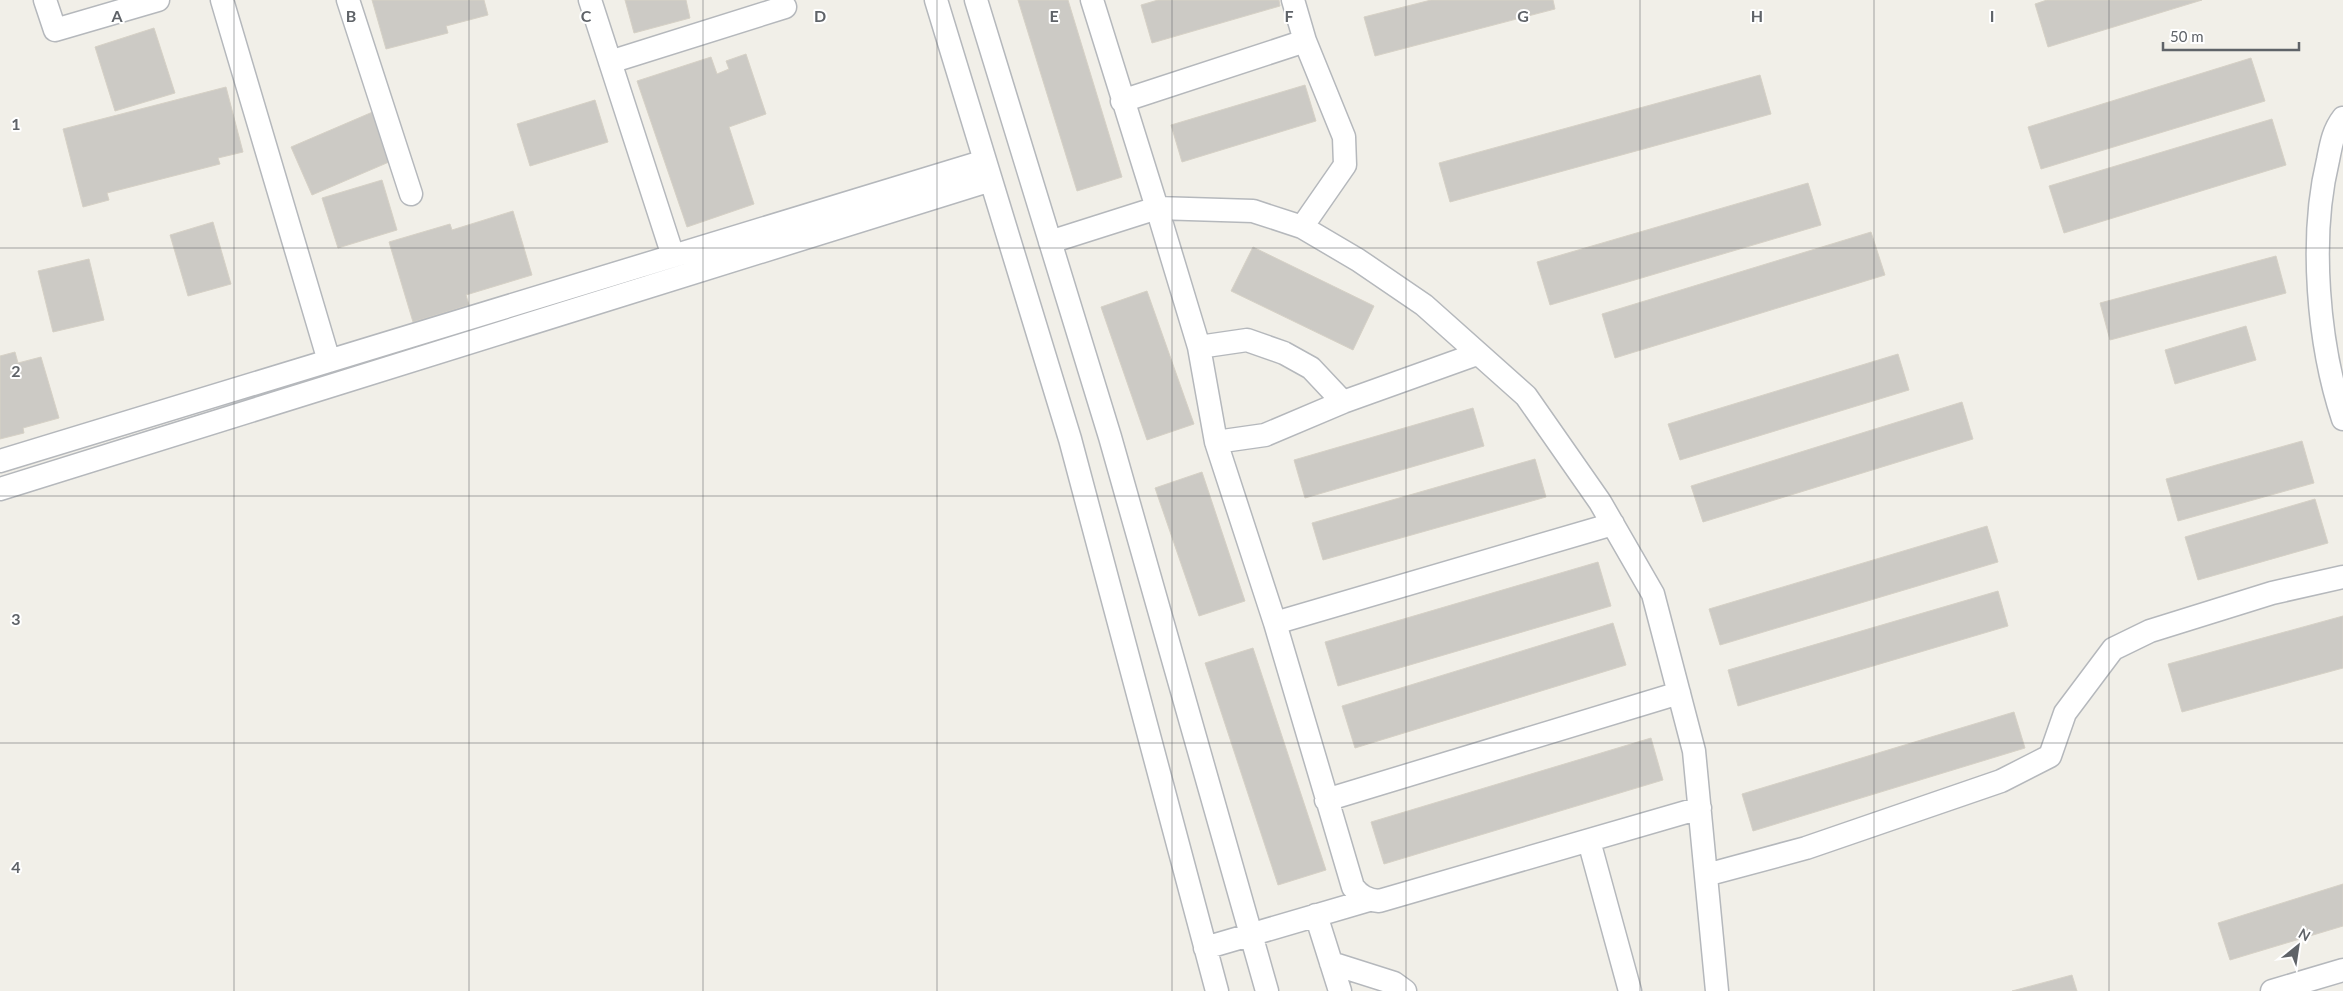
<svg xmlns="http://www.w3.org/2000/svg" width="2343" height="991" font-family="Lato,sans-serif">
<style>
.building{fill:#cccac5;stroke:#d6d1c6}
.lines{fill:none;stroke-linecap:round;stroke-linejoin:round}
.minor-casing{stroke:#b5b8bc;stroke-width:25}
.minor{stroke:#fff;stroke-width:22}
.grid{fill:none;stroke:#5f6368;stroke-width:1;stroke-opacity:0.55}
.grid-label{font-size:16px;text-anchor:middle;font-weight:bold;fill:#5f6368;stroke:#fff;stroke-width:4;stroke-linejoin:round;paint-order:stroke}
</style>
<rect width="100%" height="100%" fill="#f1efe8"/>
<path class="building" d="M372 0H484L488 15 446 26 448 33 386 49Z
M625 0H686L690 18 634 33Z
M1018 0H1068L1122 177 1077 191Z
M1158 0H1279L1280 6 1152 43 1141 5Z
M1431 0H1553L1555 9 1375 56 1364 17Z
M2047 0H2202L2048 47 2035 4Z
M154 28 175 93 115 111 95 47Z
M746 54 766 114 729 127 754 204 687 227 637 81 711 57 717 74 729 69 726 61Z
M2251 58 2265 101 2041 169 2028 127Z
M1760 75 1771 114 1450 202 1439 163Z
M1305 85 1316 121 1182 162 1171 125Z
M226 87 243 152 218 158 220 164 107 193 109 200 83 207 63 129Z
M595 100 608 142 530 166 517 124Z
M375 111 396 159 312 195 291 147Z
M2272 119 2286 165 2064 233 2049 186Z
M382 180 397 230 338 248 322 198Z
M1808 183 1821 225 1550 305 1537 262Z
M513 211 532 275 466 295 469 305 413 322 389 242 450 224 452 230Z
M213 222 231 284 188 296 170 235Z
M1871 232 1885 275 1615 358 1602 314Z
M1253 247 1374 306 1353 350 1231 291Z
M2276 256 2286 293 2110 340 2100 303Z
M89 259 104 320 53 332 38 271Z
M1147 291 1194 424 1147 440 1101 307Z
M2246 326 2256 360 2175 384 2165 350Z
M15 352 18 363 41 357 59 418 23 428 24 433 0 439V356Z
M1898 354 1909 390 1680 460 1668 424Z
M1962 402 1973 439 1703 522 1691 486Z
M1473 408 1484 446 1305 498 1294 460Z
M2302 441 2314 483 2178 521 2166 479Z
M1535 459 1546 497 1323 560 1312 523Z
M1202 472 1245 601 1199 616 1155 488Z
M2315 499 2328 543 2198 580 2185 537Z
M1987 526 1998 562 1720 645 1709 609Z
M1598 562 1611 606 1338 686 1325 642Z
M1998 591 2008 626 1738 706 1728 670Z
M2343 616V668L2182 712 2168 664Z
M1613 623 1626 665 1355 748 1342 706Z
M1253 648 1326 870 1278 885 1205 663Z
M2014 712 2025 748 1753 831 1742 794Z
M1651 738 1663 780 1384 864 1371 822Z
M2343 884V926L2230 960 2218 923Z
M2072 975 2077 991H2012Z"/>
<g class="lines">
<defs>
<path id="minor" d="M45 0 55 30 158 0
M222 0 329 361
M348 0 411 194
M590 0 673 256
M936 0 1070 439 1217 991
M976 0 1110 437 1267 991
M1092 0 1157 208 1253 211 1302 227 1358 260 1424 305 1526 396 1600 502 1653 594 1694 751 1717 991
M610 62 785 7
M1122 101 1305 41 1293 0
M2343 118C2333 131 2331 145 2328 160 2309 238 2318 344 2343 419
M1302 227 1345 165 1344 137 1305 41
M1050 242 1157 208 1199 347 1216 442 1275 623 1353 887C1360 896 1367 900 1379 901L1700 808
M1199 347 1247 340 1284 353 1311 368 1343 402 1477 354
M1216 442 1265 435 1343 402
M0 461 985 161
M0 489 991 180
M1275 623 1613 524
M1326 800 1679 693
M1589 841 1630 991
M1706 875 1806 848 2001 781 2050 756 2065 713 2113 649 2150 631 2272 593 2343 577
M1316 915 1340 991
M1205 948 1369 900
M1331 963 1394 983 1405 991
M2272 991 2343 970"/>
</defs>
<use href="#minor" class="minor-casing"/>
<use href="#minor" class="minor"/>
</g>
<path class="grid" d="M234 0V991M469 0V991M703 0V991M937 0V991M1172 0V991M1406 0V991M1640 0V991M1874 0V991M2109 0V991M0 248H2343M0 496H2343M0 743H2343"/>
<g class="grid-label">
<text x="117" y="22">A</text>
<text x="351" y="22">B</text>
<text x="586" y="22">C</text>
<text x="820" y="22">D</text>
<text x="1054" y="22">E</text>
<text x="1289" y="22">F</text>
<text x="1523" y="22">G</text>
<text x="1757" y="22">H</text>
<text x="1992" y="22">I</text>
<text x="16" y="130">1</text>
<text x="16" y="377">2</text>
<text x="16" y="625">3</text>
<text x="16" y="873">4</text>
</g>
<g transform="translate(2298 946) rotate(30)" stroke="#ffffff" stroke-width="4" paint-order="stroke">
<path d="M0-4L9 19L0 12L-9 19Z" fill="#5f6368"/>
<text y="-8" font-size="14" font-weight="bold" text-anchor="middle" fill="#5f6368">N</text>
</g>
<path d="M2163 42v8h136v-8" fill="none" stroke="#5f6368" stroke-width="2.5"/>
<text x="2170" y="42" font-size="15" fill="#5f6368" stroke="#ffffff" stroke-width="4" paint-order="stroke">50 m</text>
</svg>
